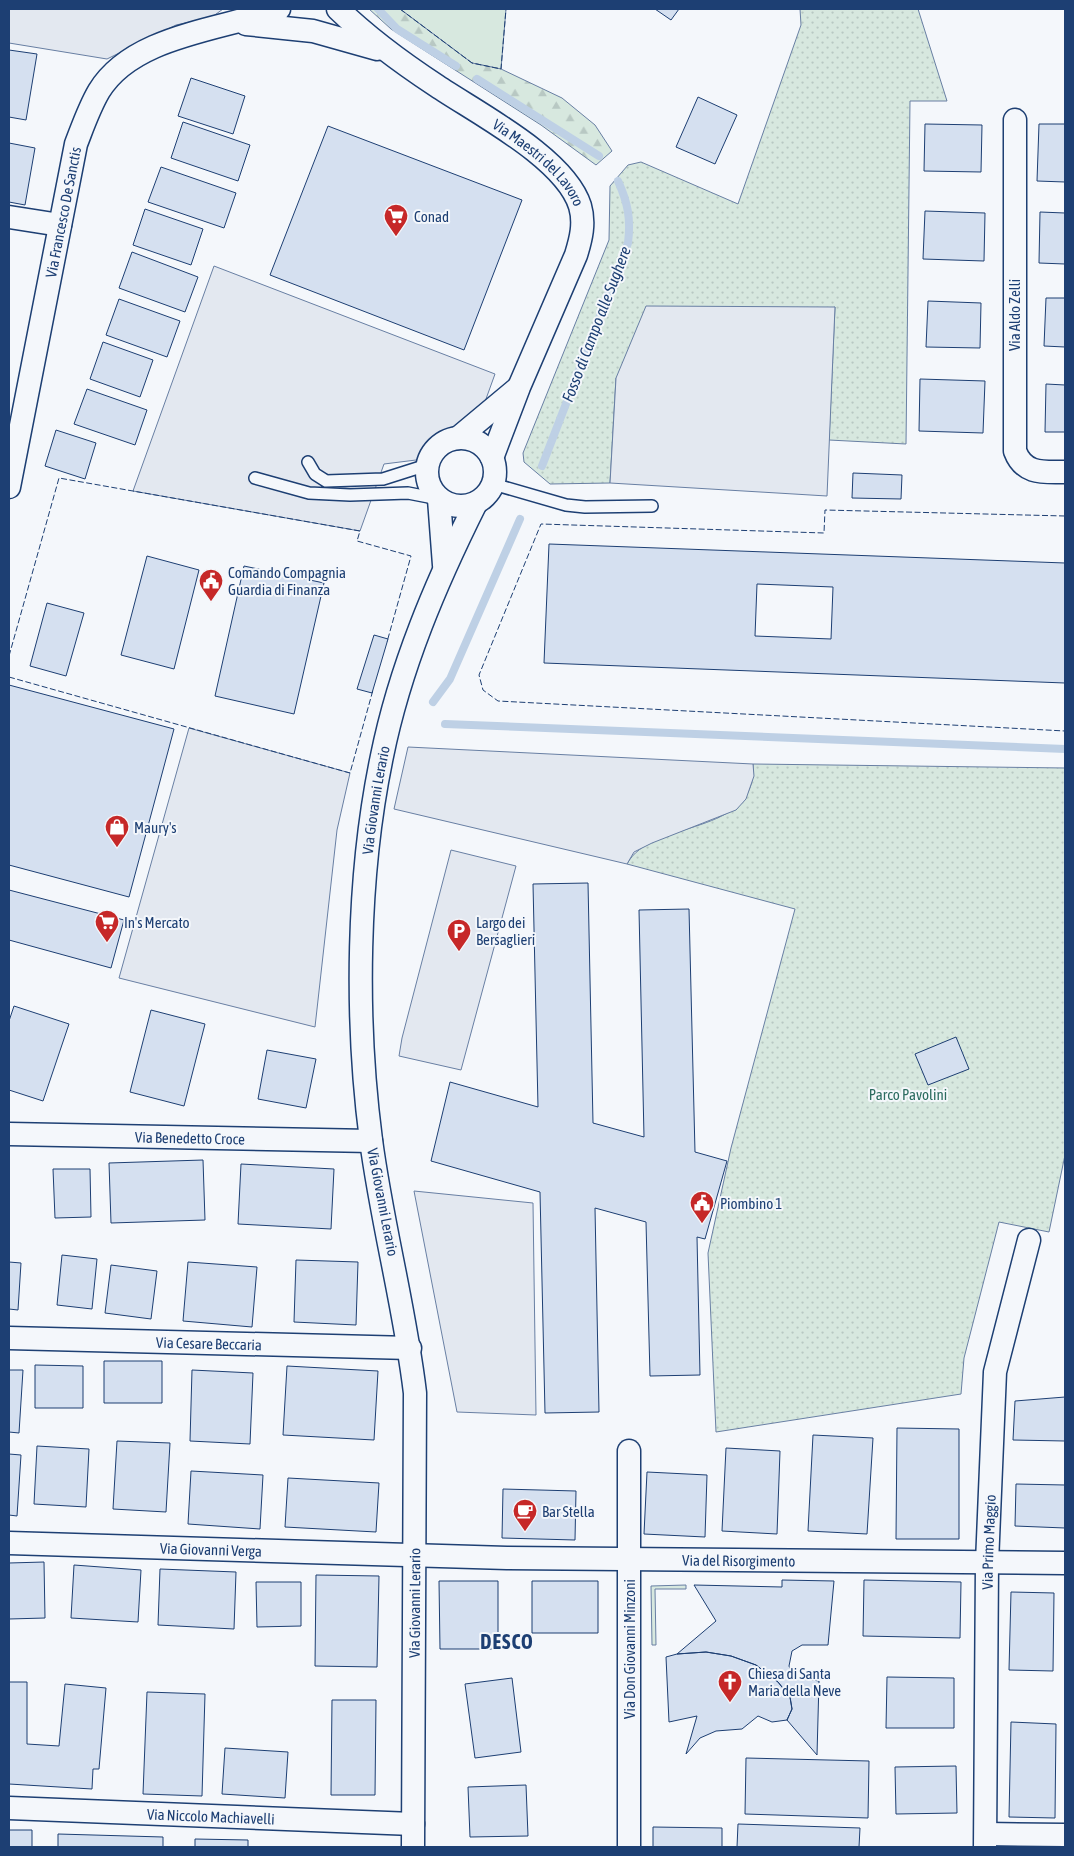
<svg xmlns="http://www.w3.org/2000/svg" width="1074" height="1856" font-family="'Asap Condensed',sans-serif">
<style>
.grass{fill:#d7e8df;stroke:#687fa3}
.forest{fill:url(#forest-firs);stroke:#687fa3}
.park{fill:url(#park-dots);stroke:#687fa3}
.parking{fill:#e3e8f0;stroke:#687fa3}
.lines{fill:none;stroke-linecap:round;stroke-linejoin:round}
.stream{stroke:#bed0e5;stroke-width:8}
.building{fill:#d5e0f0;stroke:#1d3f73;fill-rule:evenodd}
.lane-casing{stroke:#1d3f73;stroke-width:14}
.street-casing{stroke:#1d3f73;stroke-width:25}
.lane{stroke:#f4f7fb;stroke-width:11}
.street{stroke:#f4f7fb;stroke-width:22}
.fence{stroke:#1d3f73;stroke-width:1;stroke-dasharray:6 2.5;stroke-linecap:butt}
.labels{text-anchor:middle;dominant-baseline:central;stroke-width:4;stroke-linejoin:round;paint-order:stroke}
.street-label{font-size:15px;fill:#1d3f73;stroke:#f4f7fb}
.poi-label{font-size:15px;fill:#1d3f73;stroke:#f4f7fb;text-anchor:start}
.park-label{font-size:15px;fill:#2c6c60;stroke:#f4f7fb}
.water-label{font-size:16px;font-style:italic;fill:#1d3f73;stroke:#f4f7fb}
.district-label{font-size:20px;font-weight:bold;letter-spacing:1px;fill:#1d3f73;stroke:#f4f7fb}
</style>
<defs>
<pattern id="forest-firs" width="22" height="20" patternUnits="userSpaceOnUse" patternTransform="scale(1.25)"><rect width="22" height="20" fill="#d7e8df"/><path d="M5 1l3.5 6h-7zM16 11l3.5 6h-7z" fill="#b8c8c3"/></pattern>
<pattern id="park-dots" width="8" height="8" patternUnits="userSpaceOnUse" patternTransform="scale(1.25)"><rect width="8" height="8" fill="#d7e8df"/><path d="M2 2h.1M6 6h.1" fill="none" stroke="#b8c8c3" stroke-width="1.8" stroke-linecap="round"/></pattern>
</defs>
<rect width="100%" height="100%" fill="#f4f7fb"/>
<path class="grass" d="M400 9H506L501 69 472 63Z
M686 1585V1589H655L656 1645H652L651 1586Z"/>
<path class="forest" d="M369 9H400L472 63 501 69 562 98 595 125 612 151 596 165 541 125 391 29Z"/>
<path class="park" d="M800 9H918L947 101H910L906 444 829 440 835 307 616 378 610 483 550 484 524 462 523 453 609 240 610 186 628 165 641 162 738 204 801 25Z
M753 764 1065 768V1155L1049 1232 999 1222 964 1358 961 1394 716 1432 708 1253 731 1148 795 909 627 864C651 818 758 838 753 764Z"/>
<path class="parking" d="M9 9H223L212 17 176 25 107 59 9 43Z
M214 266 495 374 482 410 467 424 448 432 416 460 384 464 360 531 133 491Z
M646 306 835 307 827 496 610 483 616 378Z
M189 728 350 773 337 830 315 1027 119 978Z
M408 747 753 764 754 776 746 799 736 810 652 843 634 852 627 864 394 809Z
M451 850 516 866 461 1070 399 1056 402 1038Z
M414 1191 533 1203 536 1415 457 1412Z"/>
<g class="lines">
<path class="stream" d="M378 9 397 29 456 66
M477 79 599 156
M542 466 628 243C631 219 628 203 618 181
M433 702 450 679 520 519
M445 724 1065 749"/>
</g>
<path class="building" d="M655 9H679L671 20Z
M9 50 37 54 26 120 9 117Z
M191 78 245 96 233 134 178 116Z
M698 97 737 115 715 164 676 147Z
M183 122 250 145 238 181 171 158Z
M925 124 982 125 981 172 924 171Z
M1039 124H1065V182L1037 181Z
M328 126 522 200 464 350 270 275Z
M9 143 35 148 25 205 9 202Z
M161 167 236 193 224 228 148 202Z
M145 209 203 229 191 265 133 245Z
M925 211 985 213 984 261 923 259Z
M1040 212 1065 213V264L1039 263Z
M132 252 198 277 185 312 119 288Z
M1046 298H1065V347L1044 346Z
M119 299 180 321 167 357 106 335Z
M928 301 981 303 980 348 926 347Z
M103 342 153 360 140 397 90 379Z
M920 379 985 381 983 433 919 431Z
M1046 384 1065 385V432H1045Z
M87 389 147 410 135 445 74 424Z
M56 430 96 443 85 479 45 466Z
M853 473 902 475 901 499 852 498Z
M549 544 1065 563V683L544 663ZM757 584 833 587 831 639 755 636Z
M147 556 199 570 174 669 121 655Z
M244 566 324 583 294 714 215 696Z
M47 603 84 613 66 676 30 666Z
M374 635 388 639 372 693 357 689Z
M9 685 174 729 129 897 9 865Z
M588 883 593 1123 644 1137 639 910 689 909 695 1152 727 1161 705 1239 697 1237 700 1375 650 1376 646 1222 595 1208 599 1412 545 1413 540 1192 431 1161 450 1082 538 1107 533 884Z
M9 890 124 920 111 968 9 940Z
M14 1006 69 1024 43 1101 9 1090V1021Z
M151 1010 205 1024 184 1106 130 1092Z
M956 1037 969 1069 928 1085 915 1054Z
M267 1050 316 1059 306 1108 258 1099Z
M203 1160 205 1220 111 1223 109 1163Z
M241 1164 334 1169 331 1229 238 1224Z
M53 1169H90L91 1217 55 1218Z
M62 1255 97 1259 92 1309 57 1305Z
M296 1260 358 1262 356 1325 294 1322Z
M9 1262 21 1263 18 1310 9 1309Z
M188 1262 257 1267 252 1327 183 1321Z
M111 1265 157 1271 151 1319 105 1313Z
M104 1361H162V1403H104Z
M35 1365 83 1366V1408H35Z
M287 1366 378 1371 374 1440 283 1435Z
M9 1370H23L19 1433 9 1432Z
M192 1370 253 1373 250 1444 190 1441Z
M1065 1397V1441L1013 1440 1015 1401Z
M897 1428 959 1429V1539H896Z
M813 1435 873 1438 867 1534 808 1531Z
M117 1441 170 1443 166 1512 113 1509Z
M37 1446 89 1449 86 1507 34 1504Z
M726 1448 780 1451 777 1534 722 1531Z
M9 1454 21 1455 17 1516 9 1515Z
M191 1471 263 1475 260 1529 188 1524Z
M647 1472 707 1475 705 1537 644 1534Z
M288 1478 379 1483 376 1532 285 1527Z
M1016 1484 1065 1485V1528L1015 1526Z
M503 1489 576 1491 575 1540 502 1538Z
M44 1562 45 1618 9 1619V1563Z
M74 1565 141 1570 138 1622 71 1618Z
M160 1569 236 1572 234 1629 158 1625Z
M316 1575 379 1576 377 1667 315 1666Z
M782 1580 834 1581 828 1645H802L792 1651 789 1666 793 1677 819 1681 817 1755 787 1720 792 1709 790 1697 778 1682 756 1665 731 1656 706 1652 677 1654 716 1621 694 1585 782 1587Z
M864 1580 961 1582 960 1638 863 1636Z
M439 1581H498V1649H440Z
M532 1581H598V1633H532Z
M256 1582H301V1626L257 1627Z
M1011 1592 1054 1593 1053 1671 1009 1670Z
M706 1652 731 1656 756 1665 778 1682 790 1697 792 1709 787 1720 772 1722 758 1716 742 1729 716 1731 700 1738 686 1754 697 1716 669 1722 666 1657 677 1654Z
M887 1677 954 1678V1728H886Z
M512 1678 521 1752 475 1758 465 1684Z
M9 1682H27V1744L59 1746 65 1684 106 1688 99 1769H93L92 1789 9 1784Z
M147 1692 205 1694 202 1796 143 1794Z
M332 1700H376L375 1795H331Z
M1011 1722 1056 1724 1055 1818 1009 1817Z
M225 1748 288 1752 285 1798 222 1794Z
M746 1758 869 1761 868 1818 745 1814Z
M956 1766 957 1813 896 1814 895 1767Z
M526 1785 528 1836 470 1837 468 1787Z
M738 1824 860 1828 859 1847H737Z
M653 1827 722 1828V1847H653Z
M9 1830H32V1847H9Z
M58 1834 163 1837V1847H58Z
M195 1839 248 1840V1847H195Z"/>
<g class="lines">
<defs>
<path id="lane" d="M308 462 315 474 326 481 383 479 427 465
M255 478 309 493 350 495 408 493 439 499
M493 484 566 505 585 507 652 506"/>
<g id="street">
<path id="s1" d="M338 9C368 38 402 63 437 86 477 113 565 158 580 206 585 223 581 239 576 255L519 387 492 458"/>
<path d="M246 24 313 31 377 49"/>
<path d="M1015 120V451C1024 475 1044 472 1065 472"/>
<path d="M9 217 60 225"/>
<circle cx="461" cy="472" r="34"/>
<path d="M458 438 518 388"/>
<path id="s2" d="M9 487 76 144C83 126 89 108 99 91 133 35 222 30 279 9"/>
<path d="M439 499 444 565"/>
<path id="s3" d="M9 1134 371 1141"/>
<path id="s4" d="M9 1338 410 1348"/>
<path d="M629 1451V1847"/>
<path id="s5" d="M9 1543 507 1558 1065 1563"/>
<path id="s6" d="M9 1808 413 1824"/>
<path d="M986 1834 1065 1835"/>
<path id="s7" d="M413 1847 415 1393C405 1308 382 1224 371 1140 355 1018 357 875 382 756 400 667 436 583 476 503"/>
<path id="s8" d="M985 1847 987 1563 995 1372 1029 1240"/>
</g>
</defs>
<use href="#lane" class="lane-casing"/>
<use href="#street" class="street-casing"/>
<use href="#lane" class="lane"/>
<use href="#street" class="street"/>
<path class="fence" d="M400 9 472 63 501 69 506 9
M1065 516 825 510 824 533 541 524 479 675 483 690 498 701 1065 731
M9 656 59 478 360 531 357 541 411 556 387 642
M9 677 350 773 373 690"/>
</g>
<defs>
<symbol id="supermarket-pin" viewBox="-11 -11 22 30"><path d="M0 17L-7.5 6A9.5 9.5 0 1 1 7.5 6Z" fill="#c62828" stroke="#f4f7fb"/><path d="M-6-5.5h2.5l.6 2H6L4.5 2H-2.5L-4.4-4H-6ZM-1.5 3.2a1.3 1.3 0 1 0 .1 0ZM3 3.2a1.3 1.3 0 1 0 .1 0Z" fill="#fff"/></symbol>
<symbol id="civic-pin" viewBox="-11 -11 22 30"><path d="M0 17L-7.5 6A9.5 9.5 0 1 1 7.5 6Z" fill="#c62828" stroke="#f4f7fb"/><path d="M-.6-6.5H3V-4.5H.6V-3L4-1V1h2V6H-6V1h2V-1L-.6-3ZM-1.2 2.5V6h2.4V2.5Z" fill="#fff"/></symbol>
<symbol id="shop-pin" viewBox="-11 -11 22 30"><path d="M0 17L-7.5 6A9.5 9.5 0 1 1 7.5 6Z" fill="#c62828" stroke="#f4f7fb"/><path d="M-5-2.5h2.3a2.7 3.5 0 0 1 5.4 0H5L5.5 6h-11ZM-1.5-2.5h3a1.5 2.3 0 0 0-3 0Z" fill="#fff"/></symbol>
<symbol id="parking-pin" viewBox="-11 -11 22 30"><path d="M0 17L-7.5 6A9.5 9.5 0 1 1 7.5 6Z" fill="#c62828" stroke="#f4f7fb"/><path d="M-3.5-5.5H1a3.5 3.5 0 0 1 0 7H-1V5.5H-3.5ZM-1-3.4V-.6H.8a1.4 1.4 0 0 0 0-2.8Z" fill="#fff"/></symbol>
<symbol id="cafe-pin" viewBox="-11 -11 22 30"><path d="M0 17L-7.5 6A9.5 9.5 0 1 1 7.5 6Z" fill="#c62828" stroke="#f4f7fb"/><path d="M-5.5-4.5H6V0H3Q3 3.5 0 3.5H-2.5Q-5.5 3.5-5.5 0ZM3-3.2v2h1.7v-2ZM-6 4.5H4V6H-6Z" fill="#fff"/></symbol>
<symbol id="church-pin" viewBox="-11 -11 22 30"><path d="M0 17L-7.5 6A9.5 9.5 0 1 1 7.5 6Z" fill="#c62828" stroke="#f4f7fb"/><path d="M-1.2-6h2.4v3.5h3.3v2.4h-3.3V6h-2.4V-.1h-3.3v-2.4h3.3Z" fill="#fff"/></symbol>
</defs>
<g fill-rule="evenodd">
<use href="#supermarket-pin" x="382" y="202" width="28" height="38"/>
<use href="#civic-pin" x="197" y="567" width="28" height="38"/>
<use href="#shop-pin" x="103" y="813" width="28" height="38"/>
<use href="#supermarket-pin" x="93" y="908" width="28" height="38"/>
<use href="#parking-pin" x="445" y="917" width="28" height="38"/>
<use href="#civic-pin" x="688" y="1189" width="28" height="38"/>
<use href="#cafe-pin" x="511" y="1497" width="28" height="38"/>
<use href="#church-pin" x="716" y="1668" width="28" height="38"/>
</g>
<g class="labels">
<g class="street-label">
<text stroke="none"><textPath href="#s1" startOffset="254">Via Maestri del Lavoro</textPath></text>
<text stroke="none"><textPath href="#s2" startOffset="280">Via Francesco De Sanctis</textPath></text>
<text transform="translate(1014 315) rotate(-90)">Via Aldo Zelli</text>
<text stroke="none"><textPath href="#s7" startOffset="1052">Via Giovanni Lerario</textPath></text>
<text stroke="none"><textPath href="#s3" startOffset="181">Via Benedetto Croce</textPath></text>
<text transform="translate(383 1202) rotate(79)">Via Giovanni Lerario</text>
<text stroke="none"><textPath href="#s4" startOffset="200">Via Cesare Beccaria</textPath></text>
<text stroke="none"><textPath href="#s8" startOffset="305">Via Primo Maggio</textPath></text>
<text stroke="none"><textPath href="#s5" startOffset="202">Via Giovanni Verga</textPath></text>
<text stroke="none"><textPath href="#s5" startOffset="730">Via del Risorgimento</textPath></text>
<text stroke="none"><textPath href="#s7" startOffset="244">Via Giovanni Lerario</textPath></text>
<text transform="translate(629 1649) rotate(-90)">Via Don Giovanni Minzoni</text>
<text stroke="none"><textPath href="#s6" startOffset="202">Via Niccolo Machiavelli</textPath></text>
</g>
<g class="poi-label">
<text x="414" y="216">Conad</text>
<text x="228" y="572">Comando Compagnia<tspan x="228" dy="17">Guardia di Finanza</tspan></text>
<text x="134" y="827">Maury's</text>
<text x="124" y="922">In's Mercato</text>
<text x="476" y="922">Largo dei<tspan x="476" dy="17">Bersaglieri</tspan></text>
<text x="720" y="1203">Piombino 1</text>
<text x="542" y="1511">Bar Stella</text>
<text x="748" y="1673">Chiesa di Santa<tspan x="748" dy="17">Maria della Neve</tspan></text>
</g>
<g class="park-label">
<text x="908" y="1094">Parco Pavolini</text>
</g>
<g class="water-label">
<text transform="translate(596 324) rotate(-69)">Fosso di Campo alle Sughere</text>
</g>
<g class="district-label">
<text x="507" y="1641">DESCO</text>
</g>
</g>
<rect width="1074" height="1856" fill="none" stroke="#1d3f73" stroke-width="20"/>
</svg>
